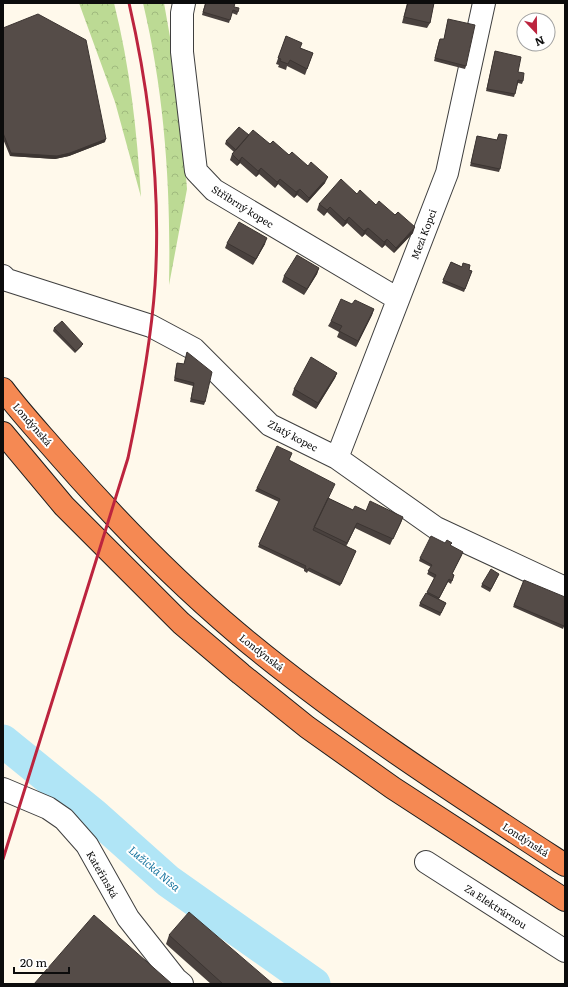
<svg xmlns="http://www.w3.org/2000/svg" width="568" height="987" font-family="Literata,serif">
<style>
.forest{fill:url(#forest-crowns)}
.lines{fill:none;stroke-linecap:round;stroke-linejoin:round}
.river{stroke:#b0e5f6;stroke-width:33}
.minor-casing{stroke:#3f3f3f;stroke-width:24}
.highway-casing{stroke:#1d1d1d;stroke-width:24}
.minor{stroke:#fff;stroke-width:22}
.highway{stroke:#f58953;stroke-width:22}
.rail{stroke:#bc243e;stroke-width:3}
.wall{fill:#49413e}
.shaded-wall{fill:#3c3532}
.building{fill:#554c48;stroke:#3c3532}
.labels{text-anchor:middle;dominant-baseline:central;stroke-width:4;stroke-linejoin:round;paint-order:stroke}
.street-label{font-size:10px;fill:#0c0c0c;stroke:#fff}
.water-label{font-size:11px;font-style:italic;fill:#15739e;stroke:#fff}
</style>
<defs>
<pattern id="forest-crowns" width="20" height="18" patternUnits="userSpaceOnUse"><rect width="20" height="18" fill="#bcda94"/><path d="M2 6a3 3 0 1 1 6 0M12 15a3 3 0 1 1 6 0" fill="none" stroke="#a0ba7e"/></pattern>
</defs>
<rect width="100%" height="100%" fill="#fff9eb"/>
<path class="forest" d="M79 3H114C130 67 137 131 141 197L115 102Z
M143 3H164L179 88 187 189 169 285C171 190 165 96 143 3Z"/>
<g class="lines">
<path class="river" d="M3 741 94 815 168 881 314 984"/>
<defs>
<path id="minor" d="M184 3 182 13V52L196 171 214 190 398 299
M3 276 7 280 151 326 194 349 270 425 337 458 436 528 565 588
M337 458 447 173 484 3
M3 789 48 808 64 819 87 845 128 918 176 979 182 984
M426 862 565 951"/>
<path id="highway" d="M3 389C20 412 40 433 58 454 113 517 173 579 237 633 340 719 453 792 565 865
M3 433 64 506 181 623 241 674 307 727 393 788 565 900"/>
</defs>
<use href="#minor" class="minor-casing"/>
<use href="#highway" class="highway-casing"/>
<use href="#minor" class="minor"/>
<use href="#highway" class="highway"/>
<path class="rail" d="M3 859 128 458C140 401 151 343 155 285 161 191 150 95 129 3"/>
</g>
<path class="wall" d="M205 3 234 7 238 12 237 15 232 13 229 23 202 15Z
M407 3H434L430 23 427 28 402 23Z
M448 19 466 66 465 69 434 61 439 41 440 39H444Z
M3 28 105 142 69 156 55 159 10 156 3 139Z
M286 36 300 48 313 53 305 75 287 66 286 70 278 67 279 65 276 64Z
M495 51 518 72 523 81 522 84 518 83 514 97 486 91Z
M499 134 500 169 499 172 470 166 477 136 497 140Z
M249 135 270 144 289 155 325 183 307 203 297 195 294 198 278 184 275 188 259 174 256 177 240 163 237 166 230 160 232 154 234 152 225 144 226 141Z
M357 194 376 205 413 233 394 253 385 245 382 248 365 234 362 237 347 223 343 227 327 212 324 216 317 210 319 204Z
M227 243 265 244 253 265 225 248Z
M451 262 472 271 464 292 442 283Z
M319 268 317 274 304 295 282 282 284 276Z
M352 304 374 309 372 315 356 347 337 337 339 332 328 326 331 321Z
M54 328 82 346 75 353 53 331Z
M187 352 205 402 204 405 190 402 193 386 174 381 176 366 177 363 184 364Z
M337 373 335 378 316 409 292 395 294 389Z
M289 460 328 498 353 510 366 511 403 517 390 545 355 528 346 546 356 551 340 586 308 571 307 573 304 571V569L258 547 279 502 255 491 257 488Z
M445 543H452L450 545 462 555 452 574 454 575 451 584 448 582 439 599 446 603 440 616 419 606 420 603 427 593 434 578 427 574 431 567 419 561 420 558Z
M499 574 490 592 481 587 482 584Z
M524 580 565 624 563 629 513 607Z
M169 935 273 984H211L166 944Z"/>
<path class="shaded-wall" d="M106 139 105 142 69 156 55 159 10 156 11 153Z
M242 157 240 163 237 166 239 161Z
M261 168 259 174 256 177 258 171Z
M328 177 325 183 307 203 309 198Z
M280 179 278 184 275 188 277 182Z
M300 189 297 195 294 198 296 192Z
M330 207 327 212 324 216 327 210Z
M349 217 347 223 343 227 345 221Z
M415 227 413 233 394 253 396 248Z
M368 228 365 234 362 237 364 231Z
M267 238 265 244 253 265 256 259Z
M387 239 385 245 382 248 384 242Z
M319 268 317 274 304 295 307 289Z
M374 309 372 315 356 347 358 341Z
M337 373 335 378 316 409 318 403Z
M403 517 401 523 390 545 393 539Z
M357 523 355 528 345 549 347 543Z"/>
<path class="building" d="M206 3H235L234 7 239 8 238 12 233 10 230 20 203 12Z
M408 3H434L430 23 404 17Z
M38 14 86 40 106 139 70 153 57 156 11 153 3 133V28Z
M448 19 475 25 466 66 435 58 440 39H444Z
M286 36 302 43 300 48 313 53 307 69 290 60 288 64 280 61 281 59 278 58Z
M495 51 521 57 518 72 524 73 523 81 518 80 515 94 487 89Z
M239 127 249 135 236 150 226 141Z
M253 130 270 144 273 141 289 155 292 152 308 166 311 162 328 177 309 198 300 189 296 192 280 179 277 182 261 168 258 171 242 157 239 161 232 154Z
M499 134 507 135 500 169 471 163 477 136 497 140Z
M341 179 357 194 360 190 376 205 379 201 395 215 398 212 415 227 396 248 387 239 384 242 368 228 364 231 349 217 345 221 330 207 327 210 319 204Z
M239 222 267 238 256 259 227 243Z
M297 255 319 268 307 289 284 276Z
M451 262 462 267 463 263 470 265 469 270 472 271 465 289 443 280Z
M341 299 352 304 355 300 374 309 358 341 339 331 342 326 331 321Z
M62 321 83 344 76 351 54 328Z
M187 352 212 372 205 402 191 399 194 383 175 378 177 363 184 364Z
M311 357 337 373 318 403 294 389Z
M277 446 292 453 289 460 335 484 313 530 356 551 341 584 309 568 308 570 305 568 306 566 259 544 280 499 257 488Z
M328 498 353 510 355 506 366 511 370 501 403 517 393 539 357 523 347 543 314 527Z
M431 536 445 543 447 540 452 543 450 545 463 552 452 574 454 575 452 581 449 579 439 598 427 592 436 575 428 571 432 565 420 558Z
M491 569 499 574 491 589 482 584Z
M524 580 565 597V624L564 626 514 605Z
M426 593 446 603 441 613 420 603Z
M189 912 273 984H223L169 935Z
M94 915 172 984H34Z"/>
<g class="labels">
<g class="street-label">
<text transform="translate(243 206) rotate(32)">Stříbrný kopec</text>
<text transform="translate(423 234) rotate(-69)">Mezi Kopci</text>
<text transform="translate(33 424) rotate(49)">Londýnská</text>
<text transform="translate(293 435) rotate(28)">Zlatý kopec</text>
<text transform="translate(262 652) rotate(38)">Londýnská</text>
<text transform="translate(526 839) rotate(33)">Londýnská</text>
<text transform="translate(103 874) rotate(60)">Kateřinská</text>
<text transform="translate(496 906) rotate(33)">Za Elektrárnou</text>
</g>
<g class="water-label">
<text transform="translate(155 868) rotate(40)">Lužická Nisa</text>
</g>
</g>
<rect width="568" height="987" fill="none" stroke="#0c0c0c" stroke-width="8"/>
<g transform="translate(536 32) rotate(158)"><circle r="19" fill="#ffffff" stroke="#9e9e9e"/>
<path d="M0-3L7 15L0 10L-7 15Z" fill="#bc243e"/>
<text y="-6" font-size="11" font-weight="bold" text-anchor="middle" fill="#0c0c0c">N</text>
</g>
<path d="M14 967v6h55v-6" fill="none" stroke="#0c0c0c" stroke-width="2"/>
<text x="20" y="967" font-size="12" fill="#0c0c0c" stroke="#ffffff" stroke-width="3" paint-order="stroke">20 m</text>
</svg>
